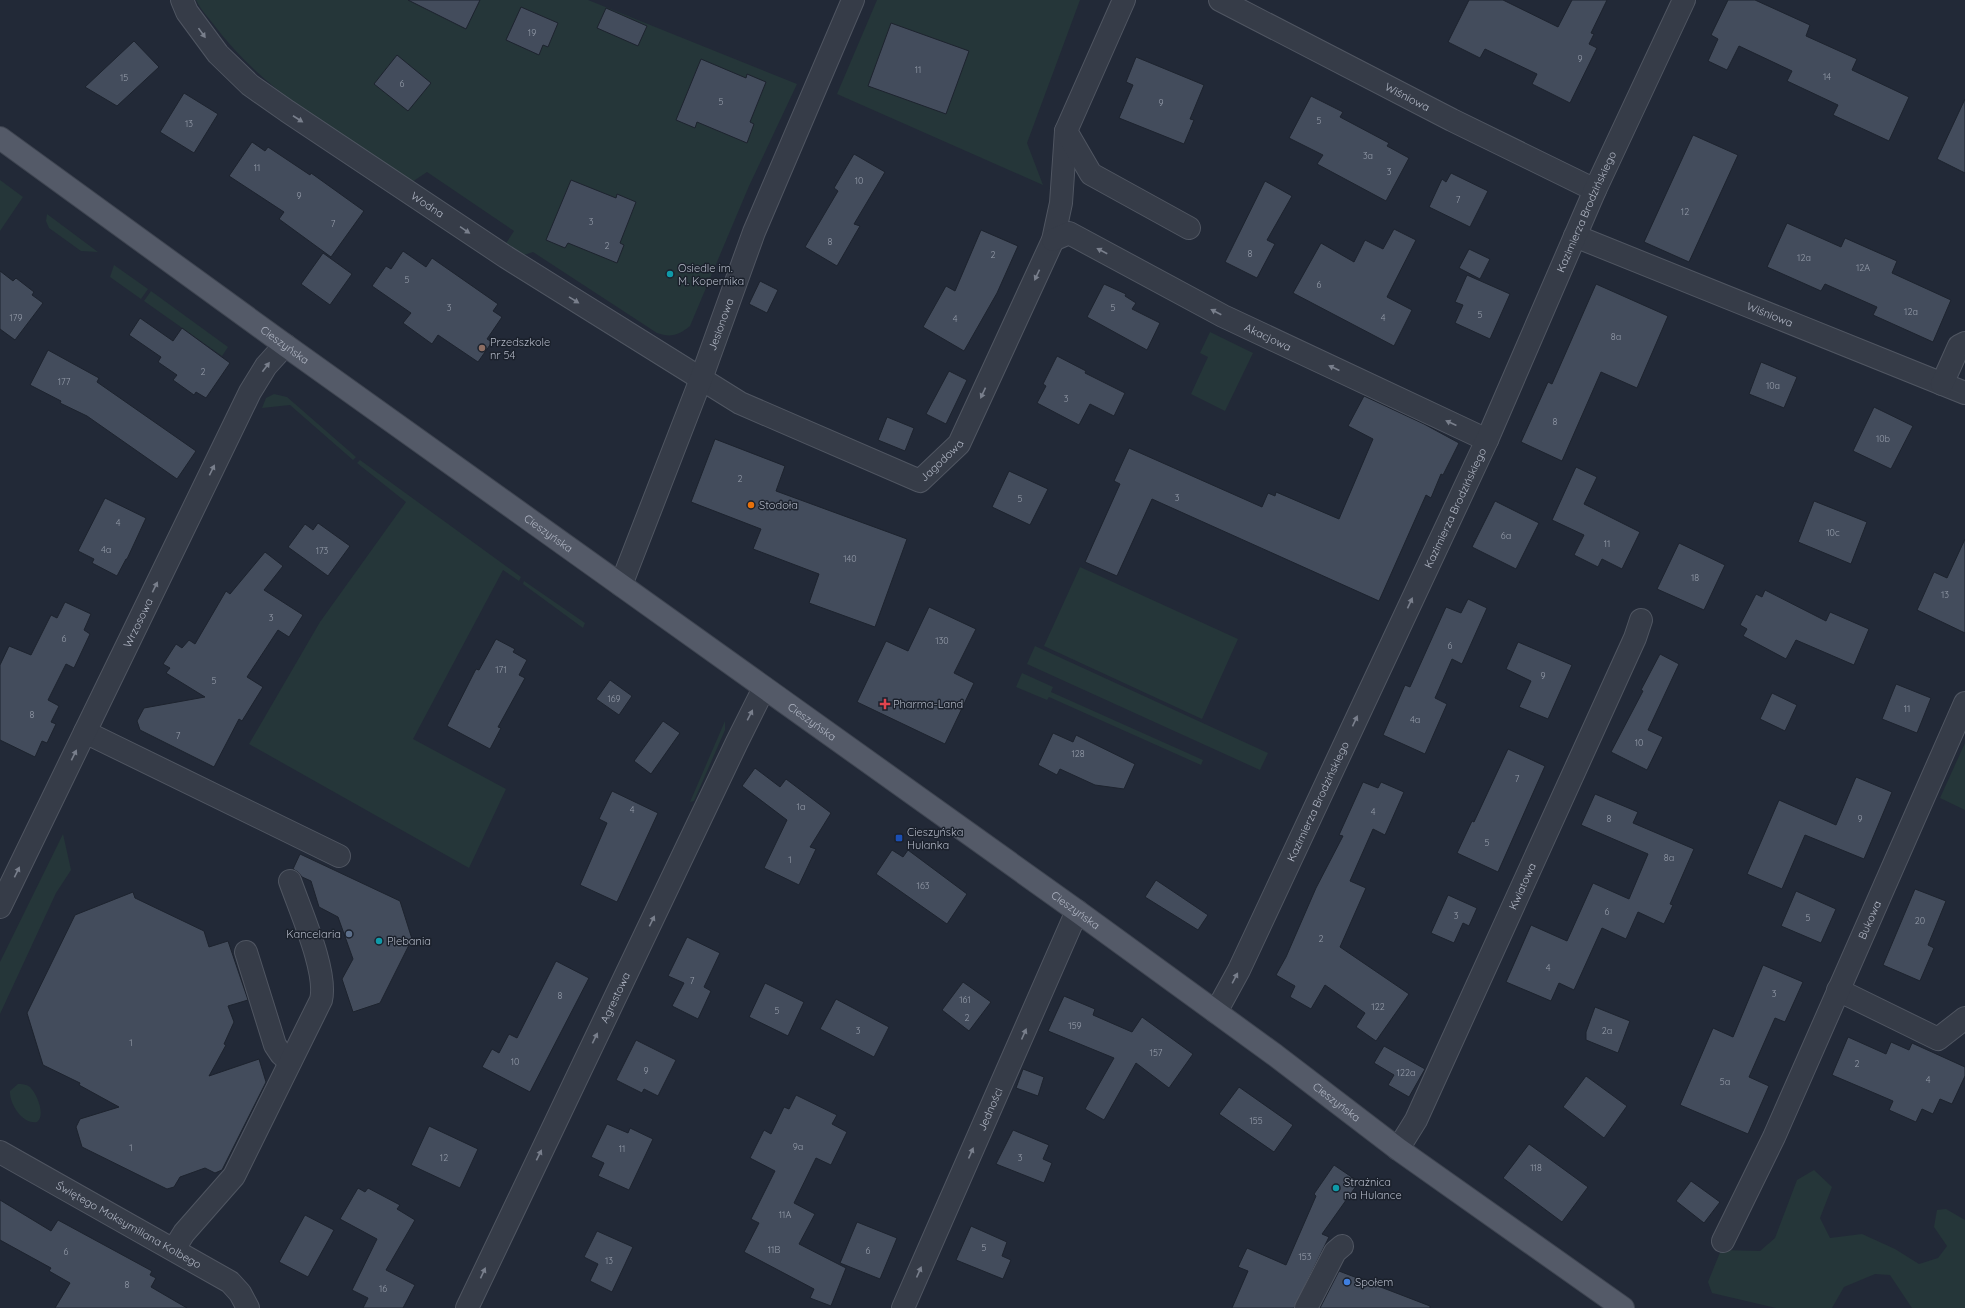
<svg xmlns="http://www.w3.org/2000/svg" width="1965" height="1308" font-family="Quicksand,sans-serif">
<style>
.green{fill:#253639}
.building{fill:#434c5c;stroke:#1d232e}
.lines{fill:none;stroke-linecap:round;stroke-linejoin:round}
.minor-casing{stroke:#505662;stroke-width:24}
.major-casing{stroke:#3f4551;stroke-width:24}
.minor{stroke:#363c48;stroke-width:22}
.major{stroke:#545a68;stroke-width:22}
.oneway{fill:#797f8c}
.culture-dot{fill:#0f9aa8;stroke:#1b212c;stroke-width:1.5}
.education-dot{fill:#8d6e63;stroke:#1b212c;stroke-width:1.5}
.food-dot{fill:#e8710a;stroke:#1b212c;stroke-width:1.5}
.health-dot{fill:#e0444e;stroke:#1b212c;stroke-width:1.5}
.transit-dot{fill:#1a4fb4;stroke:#1b212c;stroke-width:1.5}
.service-dot{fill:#5c6f8a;stroke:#1b212c;stroke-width:1.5}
.shop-dot{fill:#3f7fe0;stroke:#1b212c;stroke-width:1.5}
.labels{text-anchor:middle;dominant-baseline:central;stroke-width:3;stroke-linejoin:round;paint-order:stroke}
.number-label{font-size:9px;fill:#959caa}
.street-label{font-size:11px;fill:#b0b6c4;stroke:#1b212c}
.poi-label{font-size:11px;fill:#b0b6c4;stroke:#1b212c;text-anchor:start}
</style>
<rect width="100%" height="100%" fill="#222937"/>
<path class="green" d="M196 0H588L797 84 749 186 690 326C679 335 671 338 657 333L533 252 521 256 505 245 514 231 427 172 412 182C342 136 265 93 214 25 208 17 200 9 196 0Z
M877 0H1080L1027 143 1043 185 837 94Z
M0 180 23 197 0 231Z
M47 214 98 252 81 251 49 228 46 221Z
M114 265 148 289 141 299 110 277Z
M151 291 228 347 222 356 144 301Z
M1210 332 1253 353 1225 411 1191 394 1208 357 1200 353Z
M274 394 287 397 356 457 353 460 290 405 262 408 266 398Z
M360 460 521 577 519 581 503 570 413 739 506 789 469 868 249 744 320 622 406 502 357 463Z
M1080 567 1238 639 1202 719 1044 646Z
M524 581 585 623 583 628 523 584Z
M1035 646 1268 753 1260 770 1027 664Z
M1022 673 1053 687 1051 692 1203 760 1201 765 1049 697 1047 700 1016 687Z
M725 721V730L694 801 690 802Z
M1965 743V810L1940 798Z
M63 834 71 870 56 893 0 1014V962Z
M18 1084C22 1084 26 1084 30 1087 37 1094 46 1115 37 1122 23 1125 9 1104 10 1091Z
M1814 1170 1832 1187 1820 1218 1830 1238 1862 1234 1895 1249 1919 1264 1938 1258 1947 1246 1934 1227 1937 1210 1946 1209 1965 1220V1308H1912L1890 1275 1875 1274 1844 1287 1832 1308H1776L1712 1293 1708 1282 1721 1250 1760 1251 1775 1238 1797 1180Z"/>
<path class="building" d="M408 0H480L466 29Z
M1469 0H1503L1558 27 1572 0H1607L1591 33 1594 34 1589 44 1597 48 1570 103 1532 84 1537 74 1485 49 1480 58 1448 42Z
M1728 0H1755L1810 25 1806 36 1857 59 1852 70 1909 97 1889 141 1833 115 1838 105 1787 81 1792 71 1739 46 1727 70 1708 61 1718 39 1711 35Z
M521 7 558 23 548 47 543 45 539 55 506 40Z
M606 8 647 26 638 46 597 28Z
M891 23 969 51 946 114 868 86Z
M134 41 159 67 117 106 85 87Z
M397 55 431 83 408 111 374 84Z
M1136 57 1204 85 1190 119 1194 120 1184 144 1119 118 1133 85 1126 82Z
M701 59 746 78 747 74 766 82 750 122 754 124 747 143 697 122 695 128 676 120Z
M184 93 218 114 194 153 160 132Z
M1311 96 1343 112 1340 117 1389 143 1387 146 1409 158 1386 201 1317 164 1323 155 1289 138Z
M1965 99V173L1937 159Z
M1693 135 1738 155 1689 262 1644 242Z
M252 142 265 151 268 147 310 175 311 173 364 211 331 257 279 219 284 212 229 176Z
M854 154 885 172 854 224 860 226 837 266 805 247 838 191 834 188Z
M1451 173 1488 191 1470 227 1429 207 1442 179 1446 182Z
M571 180 616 198 617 194 636 202 620 243 624 245 617 263 568 243 565 248 546 240Z
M1265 181 1292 196 1267 240 1275 244 1257 278 1225 262Z
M1787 223 1841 247 1845 238 1897 261 1892 273 1951 300 1933 342 1873 315 1877 307 1825 284 1821 291 1767 267Z
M1394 229 1416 240 1387 297 1412 310 1394 346 1293 293 1321 243 1354 262 1365 240 1383 249Z
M981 230 1018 246 997 293 964 351 923 327 946 286 955 291Z
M1469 249 1490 259 1480 279 1459 268Z
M403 251 426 267 432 258 498 304 493 311 502 317 487 339 492 342 478 362 438 335 432 344 403 323 411 313 372 286 386 266 391 269Z
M323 253 352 274 330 305 301 284Z
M0 271 13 281 16 278 34 292 32 295 43 303 15 340 0 329Z
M1467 275 1510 294 1490 339 1455 323 1463 305 1455 302Z
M760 281 778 290 767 313 749 304Z
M1104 284 1126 294 1125 296 1136 303 1132 309 1160 323 1147 350 1087 317Z
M1596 284 1668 316 1637 388 1601 372 1562 461 1521 442 1548 382 1552 384Z
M140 318 173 341 182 328 230 363 206 398 196 392 194 395 173 380 177 375 158 362 161 357 129 335Z
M48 350 99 378 97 382 196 451 177 479 87 416 60 403 61 401 30 385Z
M1057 356 1086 371 1085 373 1125 393 1114 416 1090 404 1079 425 1037 403 1046 386 1043 384Z
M1761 362 1797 377 1784 408 1749 394Z
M949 371 967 380 946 424 926 414Z
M1364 396 1424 424 1459 443 1443 475 1441 474 1431 498 1426 495 1379 601 1152 499 1117 576 1085 562 1120 484 1114 481 1129 448 1262 507 1268 493 1275 496 1276 492 1339 519 1373 439 1348 426Z
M1874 407 1913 426 1891 469 1853 451Z
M887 417 914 428 905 451 878 440Z
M715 439 785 466 776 491 907 539 875 627 809 603 819 574 753 549 761 529 691 502Z
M1576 467 1597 477 1584 504 1640 532 1622 569 1602 559 1598 567 1574 555 1584 535 1552 520Z
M1009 471 1048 489 1030 525 992 507Z
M105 498 146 518 127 559H126L117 576 92 563 94 559 78 551Z
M1495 501 1539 523 1516 569 1472 547Z
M1814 501 1867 522 1851 564 1798 542Z
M318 523 350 546 328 576 288 547 305 524 313 530Z
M1965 539V633L1917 610 1934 572 1947 578Z
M1679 543 1725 565 1704 610 1657 589Z
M265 552 283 566 264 590 303 615 289 637 278 630 247 677 263 687 242 721 239 719 214 767 140 730 137 721 144 708 205 697 166 673 170 668 163 664 176 644 182 648 189 640 195 644 226 591 230 594Z
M1765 590 1826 621 1830 612 1869 629 1854 665 1796 640 1786 659 1743 636 1747 629 1740 625 1756 594 1762 597Z
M1468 599 1487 608 1462 664 1452 659 1435 698 1447 704 1425 754 1383 735 1405 685 1410 687 1446 607 1461 613Z
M65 602 91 614 84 630 90 634 74 668 66 664 48 700 59 706 51 722 56 724 47 743 42 741 35 757 0 740V665L9 646 31 655 51 615 57 618Z
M929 607 976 629 954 673 974 683 945 744 857 702 886 641 908 651Z
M496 639 515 649 513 652 527 660 519 675 525 678 498 727 501 728 490 749 447 726 476 669 479 670Z
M1518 642 1572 665 1548 719 1519 707 1531 681 1506 669Z
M1660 654 1679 664 1648 730 1663 737 1647 770 1611 752 1643 691 1641 690Z
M610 680 632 696 619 715 596 699Z
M1896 684 1931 698 1917 733 1882 719Z
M1772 693 1797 705 1785 731 1760 719Z
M663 721 680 733 651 774 634 761Z
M1053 733 1073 742 1076 735 1135 764 1124 789 1095 785 1060 769 1057 775 1038 765Z
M1508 749 1545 766 1498 872 1457 853 1472 821 1474 822Z
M755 768 780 787 786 779 831 813 810 847 816 849 799 885 764 868 787 820 742 786Z
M1856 777 1892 792 1864 859 1805 835 1782 889 1747 874 1779 800 1836 825Z
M1363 782 1378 788 1381 782 1404 792 1385 835 1373 829 1350 881 1366 888 1340 947 1409 994 1376 1041 1356 1027 1365 1013 1325 985 1311 1009 1290 997 1295 986 1276 975 1286 957 1316 888 1343 836 1339 835Z
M612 791 658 813 617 902 580 885 607 823 599 819Z
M1595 794 1638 812 1633 823 1694 849 1670 904 1673 905 1664 924 1638 912 1626 939 1602 928 1574 990 1559 983 1551 1001 1506 982 1531 925 1567 941 1593 883 1629 899 1648 854 1581 825Z
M892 850 903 857 908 850 967 894 947 924 876 874Z
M300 854 400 901 412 939 380 1003 353 1012 342 979 353 959 338 917 319 907 311 881 302 877 298 872 293 869Z
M1156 880 1208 915 1198 930 1145 897Z
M1915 889 1946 901 1928 945 1934 948 1920 981 1883 965Z
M1796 891 1836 909 1821 943 1781 926Z
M133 892 135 898 204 931 209 947 228 941 248 1000 228 1006 234 1022 224 1044 226 1045 209 1076 259 1059 266 1082 222 1170 215 1173 205 1168 180 1177 174 1187 167 1189 82 1147 76 1127 80 1119 119 1107 79 1085 80 1083 43 1065 27 1013 75 915Z
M1448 895 1477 908 1469 926 1463 923 1454 943 1431 933Z
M687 937 720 953 704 987 711 991 698 1019 672 1006 684 983 668 976Z
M556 961 589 978 530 1092 482 1067 492 1049 499 1053 509 1034 517 1038Z
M1763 965 1803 982 1785 1022 1775 1018 1749 1077 1769 1086 1748 1134 1680 1105 1713 1028 1733 1037Z
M963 982 991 1002 969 1031 942 1010Z
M765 983 804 1002 788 1036 749 1017Z
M1064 996 1095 1009 1093 1015 1132 1032 1142 1017 1193 1054 1169 1088 1136 1063 1104 1120 1085 1109 1114 1058 1048 1031Z
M836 999 889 1027 874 1057 820 1029Z
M1595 1007 1630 1021 1618 1053 1586 1040V1032Z
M1848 1037 1886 1054 1891 1042 1909 1050 1912 1043 1965 1067V1076L1952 1104 1940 1099 1933 1114 1922 1109 1916 1122 1889 1110 1893 1101 1832 1075Z
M636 1040 676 1060 658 1096 644 1089 642 1093 616 1080Z
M1384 1046 1425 1069 1409 1097 1388 1085 1394 1075 1374 1063Z
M1023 1069 1044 1077 1038 1096 1016 1088Z
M1586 1076 1627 1106 1604 1138 1563 1107Z
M1239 1087 1293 1125 1274 1152 1219 1114Z
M796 1095 837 1115 832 1124 847 1132 831 1165 816 1158 794 1203 815 1214 799 1244 846 1268 831 1306 810 1298 814 1289 744 1252 759 1223 751 1219 775 1171 750 1158 764 1130 771 1134 784 1107 789 1109Z
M607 1124 628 1133 630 1128 653 1139 629 1190 598 1176 604 1163 591 1157Z
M429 1126 478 1149 460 1188 411 1165Z
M1013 1130 1049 1145 1043 1159 1052 1163 1044 1183 996 1164Z
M1529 1144 1588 1187 1562 1222 1503 1178Z
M1334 1165 1359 1182 1322 1234 1329 1237 1294 1308H1232L1248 1271 1238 1267 1247 1248 1286 1265 1316 1196 1314 1194Z
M1691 1181 1720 1202 1704 1223 1676 1201Z
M358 1188 365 1192 368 1188 400 1205 397 1209 415 1220 386 1270 415 1285 403 1308H363L368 1298 352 1290 377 1239 340 1219Z
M0 1200 51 1231 58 1220 152 1271 150 1275 156 1278 151 1287 187 1308H55L70 1283 49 1271 51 1268 0 1240Z
M305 1215 334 1230 308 1277 279 1262Z
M857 1222 897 1238 880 1279 840 1263Z
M971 1226 1007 1242 1002 1256 1011 1260 1003 1279 956 1260Z
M597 1231 633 1247 612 1292 590 1281 598 1264 584 1257Z
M1339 1271 1430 1306V1308H1320Z"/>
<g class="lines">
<defs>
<g id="minor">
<path id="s1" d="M182 0 187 12 218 54 250 85 287 111 506 257 740 403 920 481 959 444 1053 240 1061 203 1066 131"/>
<path d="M1124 0 1066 131 1091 174 1189 228"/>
<path id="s2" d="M1220 0 1452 120 1595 190"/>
<path id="s3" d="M1575 236 1965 393"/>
<path id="s4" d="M1053 240 1069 233 1223 316 1487 440"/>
<path d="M1942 384 1959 346 1965 343"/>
<path id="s5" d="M621 585 701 379 754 232 853 0"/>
<path d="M85 732 339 856"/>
<path id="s6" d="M0 907 250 392 266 366 285 345"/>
<path d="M246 952 275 1045 281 1054 290 1062"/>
<path d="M1838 990 1938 1039 1965 1018"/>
<path id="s7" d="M1216 1012 1239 970 1487 440 1595 190 1684 0"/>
<path id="s8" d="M1398 1149 1416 1120 1635 638 1641 620"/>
<path id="s9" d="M0 1152 230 1282 240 1293 248 1308"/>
<path id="s10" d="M1723 1241 1774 1137 1965 703"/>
<path d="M174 1249 184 1233 234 1176 321 1000C328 972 300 910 290 881"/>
<path id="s11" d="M467 1308 737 742 764 688"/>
<path id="s12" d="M903 1308 1077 911"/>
<path d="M1306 1308 1335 1252 1342 1246"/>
</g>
<g id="major">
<path id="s13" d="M0 138 285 345 1077 911 1275 1055 1398 1149 1623 1308"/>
</g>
</defs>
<use href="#minor" class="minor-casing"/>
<use href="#major" class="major-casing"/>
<use href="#minor" class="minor"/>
<use href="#major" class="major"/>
</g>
<defs><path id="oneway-solid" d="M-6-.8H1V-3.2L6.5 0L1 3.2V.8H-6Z"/></defs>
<g class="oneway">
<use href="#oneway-solid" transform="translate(202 33) rotate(54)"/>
<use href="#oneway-solid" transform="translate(298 119) rotate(33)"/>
<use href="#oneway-solid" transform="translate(465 230) rotate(34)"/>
<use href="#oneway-solid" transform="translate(1102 251) rotate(-152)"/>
<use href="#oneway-solid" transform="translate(1037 275) rotate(115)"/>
<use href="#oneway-solid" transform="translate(574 300) rotate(32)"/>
<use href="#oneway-solid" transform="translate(1216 312) rotate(-153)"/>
<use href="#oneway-solid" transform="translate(266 367) rotate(-53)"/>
<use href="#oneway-solid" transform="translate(1334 368) rotate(-155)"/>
<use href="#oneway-solid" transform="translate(983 393) rotate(115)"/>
<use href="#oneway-solid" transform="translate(1451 423) rotate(-155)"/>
<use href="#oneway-solid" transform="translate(212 470) rotate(-64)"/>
<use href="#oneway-solid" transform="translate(155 587) rotate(-64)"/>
<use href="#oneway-solid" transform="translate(1410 603) rotate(-65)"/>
<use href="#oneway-solid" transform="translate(750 715) rotate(-63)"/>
<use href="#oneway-solid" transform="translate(1355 721) rotate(-65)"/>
<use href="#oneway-solid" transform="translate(74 755) rotate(-64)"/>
<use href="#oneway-solid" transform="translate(17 872) rotate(-64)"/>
<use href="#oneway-solid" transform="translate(652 921) rotate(-64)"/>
<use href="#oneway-solid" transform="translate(1235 978) rotate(-62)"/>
<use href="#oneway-solid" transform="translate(1024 1034) rotate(-66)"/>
<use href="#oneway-solid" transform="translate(595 1038) rotate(-64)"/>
<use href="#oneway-solid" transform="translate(971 1153) rotate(-66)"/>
<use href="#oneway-solid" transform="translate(539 1155) rotate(-64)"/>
<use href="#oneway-solid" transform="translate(919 1272) rotate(-66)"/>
<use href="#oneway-solid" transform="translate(483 1273) rotate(-65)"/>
</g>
<g class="culture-dot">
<circle cx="670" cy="274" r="4"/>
<circle cx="379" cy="941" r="4"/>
<circle cx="1336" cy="1188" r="4"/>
</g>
<circle class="education-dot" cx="482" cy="348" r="4"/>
<circle class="food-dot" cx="751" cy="505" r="4"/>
<path class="health-dot" d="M883 698h4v4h4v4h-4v4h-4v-4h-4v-4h4z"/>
<rect class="transit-dot" x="895" y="834" width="8" height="8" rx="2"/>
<circle class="service-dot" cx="349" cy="934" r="4"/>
<circle class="shop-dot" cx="1347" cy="1282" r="4"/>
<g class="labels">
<g class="number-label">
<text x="532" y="32">19</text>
<text x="1580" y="58">9</text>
<text x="918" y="69">11</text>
<text x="1827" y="76">14</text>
<text x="124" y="77">15</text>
<text x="402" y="83">6</text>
<text x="721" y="101">5</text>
<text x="1161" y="102">9</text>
<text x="1319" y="120">5</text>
<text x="189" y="123">13</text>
<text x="1368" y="155">3a</text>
<text x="257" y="167">11</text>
<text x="1389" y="171">3</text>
<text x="859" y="180">10</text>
<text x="299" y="195">9</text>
<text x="1458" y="199">7</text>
<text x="1685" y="211">12</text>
<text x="591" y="221">3</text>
<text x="333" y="223">7</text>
<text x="830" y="241">8</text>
<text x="607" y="245">2</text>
<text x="1250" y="253">8</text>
<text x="993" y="254">2</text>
<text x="1804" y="257">12a</text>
<text x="1863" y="267">12A</text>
<text x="407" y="279">5</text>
<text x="1319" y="284">6</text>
<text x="449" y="307">3</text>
<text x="1113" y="307">5</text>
<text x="1911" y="311">12a</text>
<text x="1480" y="314">5</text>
<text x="16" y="317">179</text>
<text x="1383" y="317">4</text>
<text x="955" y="318">4</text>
<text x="1616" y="336">8a</text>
<text x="203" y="371">2</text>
<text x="64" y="381">177</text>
<text x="1773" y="385">10a</text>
<text x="1066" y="398">3</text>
<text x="1555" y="421">8</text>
<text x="1883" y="438">10b</text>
<text x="740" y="478">2</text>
<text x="1177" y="497">3</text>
<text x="1020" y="498">5</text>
<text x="118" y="522">4</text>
<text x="1833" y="532">10c</text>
<text x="1506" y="535">6a</text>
<text x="1607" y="543">11</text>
<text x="106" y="549">4a</text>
<text x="322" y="550">173</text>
<text x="850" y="558">140</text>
<text x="1695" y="577">18</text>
<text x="1945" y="594">13</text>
<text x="271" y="617">3</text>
<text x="64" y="638">6</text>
<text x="942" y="640">130</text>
<text x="1450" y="645">6</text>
<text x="501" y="669">171</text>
<text x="1543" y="675">9</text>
<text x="214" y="680">5</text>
<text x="614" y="698">169</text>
<text x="1907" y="708">11</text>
<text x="32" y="714">8</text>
<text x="1415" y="719">4a</text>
<text x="178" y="735">7</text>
<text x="1639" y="742">10</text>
<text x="1078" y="753">128</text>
<text x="1517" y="778">7</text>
<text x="801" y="806">1a</text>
<text x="632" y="809">4</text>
<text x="1373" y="811">4</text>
<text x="1609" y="818">8</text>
<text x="1860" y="818">9</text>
<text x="1487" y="842">5</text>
<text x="1669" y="857">8a</text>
<text x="790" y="859">1</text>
<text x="923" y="885">163</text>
<text x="1607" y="911">6</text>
<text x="1456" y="915">3</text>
<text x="1808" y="917">5</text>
<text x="1920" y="920">20</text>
<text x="1321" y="938">2</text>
<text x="1548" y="967">4</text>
<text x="692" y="980">7</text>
<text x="1774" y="993">3</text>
<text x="560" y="995">8</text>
<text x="965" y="999">161</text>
<text x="1378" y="1006">122</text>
<text x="777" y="1010">5</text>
<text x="967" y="1017">2</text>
<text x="1075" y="1025">159</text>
<text x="858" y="1030">3</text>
<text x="1607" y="1030">2a</text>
<text x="131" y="1042">1</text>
<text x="1156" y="1052">157</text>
<text x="515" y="1061">10</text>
<text x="1857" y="1063">2</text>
<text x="646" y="1070">9</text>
<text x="1406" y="1072">122a</text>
<text x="1928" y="1079">4</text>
<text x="1725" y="1081">5a</text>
<text x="1256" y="1120">155</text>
<text x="798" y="1146">9a</text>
<text x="131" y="1147">1</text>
<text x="622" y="1148">11</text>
<text x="444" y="1157">12</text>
<text x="1020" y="1157">3</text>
<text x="1536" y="1167">118</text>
<text x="785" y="1214">11A</text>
<text x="984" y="1247">5</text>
<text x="774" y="1249">11B</text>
<text x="868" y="1250">6</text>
<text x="66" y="1251">6</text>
<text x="1305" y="1256">153</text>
<text x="609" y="1260">13</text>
<text x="127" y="1284">8</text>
<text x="383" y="1288">16</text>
</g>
<g class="street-label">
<text stroke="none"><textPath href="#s2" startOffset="211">Wiśniowa</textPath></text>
<text stroke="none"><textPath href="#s1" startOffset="324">Wodna</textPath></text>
<text stroke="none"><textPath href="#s7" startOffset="882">Kazimierza Brodzińskiego</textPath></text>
<text stroke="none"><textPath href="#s3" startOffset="210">Wiśniowa</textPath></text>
<text stroke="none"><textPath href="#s5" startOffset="279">Jesionowa</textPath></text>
<text stroke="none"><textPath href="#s4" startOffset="242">Akacjowa</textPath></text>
<text stroke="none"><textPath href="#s13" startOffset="352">Cieszyńska</textPath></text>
<text stroke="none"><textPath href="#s1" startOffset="920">Jagodowa</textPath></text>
<text stroke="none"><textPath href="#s7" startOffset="558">Kazimierza Brodzińskiego</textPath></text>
<text stroke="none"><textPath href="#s13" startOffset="676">Cieszyńska</textPath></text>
<text stroke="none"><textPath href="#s6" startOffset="316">Wrzosowa</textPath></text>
<text stroke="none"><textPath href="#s13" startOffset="1000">Cieszyńska</textPath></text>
<text stroke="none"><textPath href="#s7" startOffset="234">Kazimierza Brodzińskiego</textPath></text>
<text stroke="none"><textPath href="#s8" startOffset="291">Kwiatowa</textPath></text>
<text stroke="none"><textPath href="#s13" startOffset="1324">Cieszyńska</textPath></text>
<text stroke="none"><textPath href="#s10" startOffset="353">Bukowa</textPath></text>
<text stroke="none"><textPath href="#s11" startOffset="344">Agrestowa</textPath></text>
<text stroke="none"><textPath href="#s13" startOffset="1648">Cieszyńska</textPath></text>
<text stroke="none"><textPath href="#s12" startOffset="217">Jedności</textPath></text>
<text stroke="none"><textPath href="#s9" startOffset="148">Świętego Maksymiliana Kolbego</textPath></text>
</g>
<g class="poi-label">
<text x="678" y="268">Osiedle im.<tspan x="678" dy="13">M. Kopernika</tspan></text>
<text x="490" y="342">Przedszkole<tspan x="490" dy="13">nr 54</tspan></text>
<text x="759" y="505">Stodoła</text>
<text x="893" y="704">Pharma-Land</text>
<text x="907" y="832">Cieszyńska<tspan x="907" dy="13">Hulanka</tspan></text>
<text x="341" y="934" text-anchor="end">Kancelaria</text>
<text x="387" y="941">Plebania</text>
<text x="1344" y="1182">Strażnica<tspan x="1344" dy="13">na Hulance</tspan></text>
<text x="1355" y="1282">Społem</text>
</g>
</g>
</svg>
